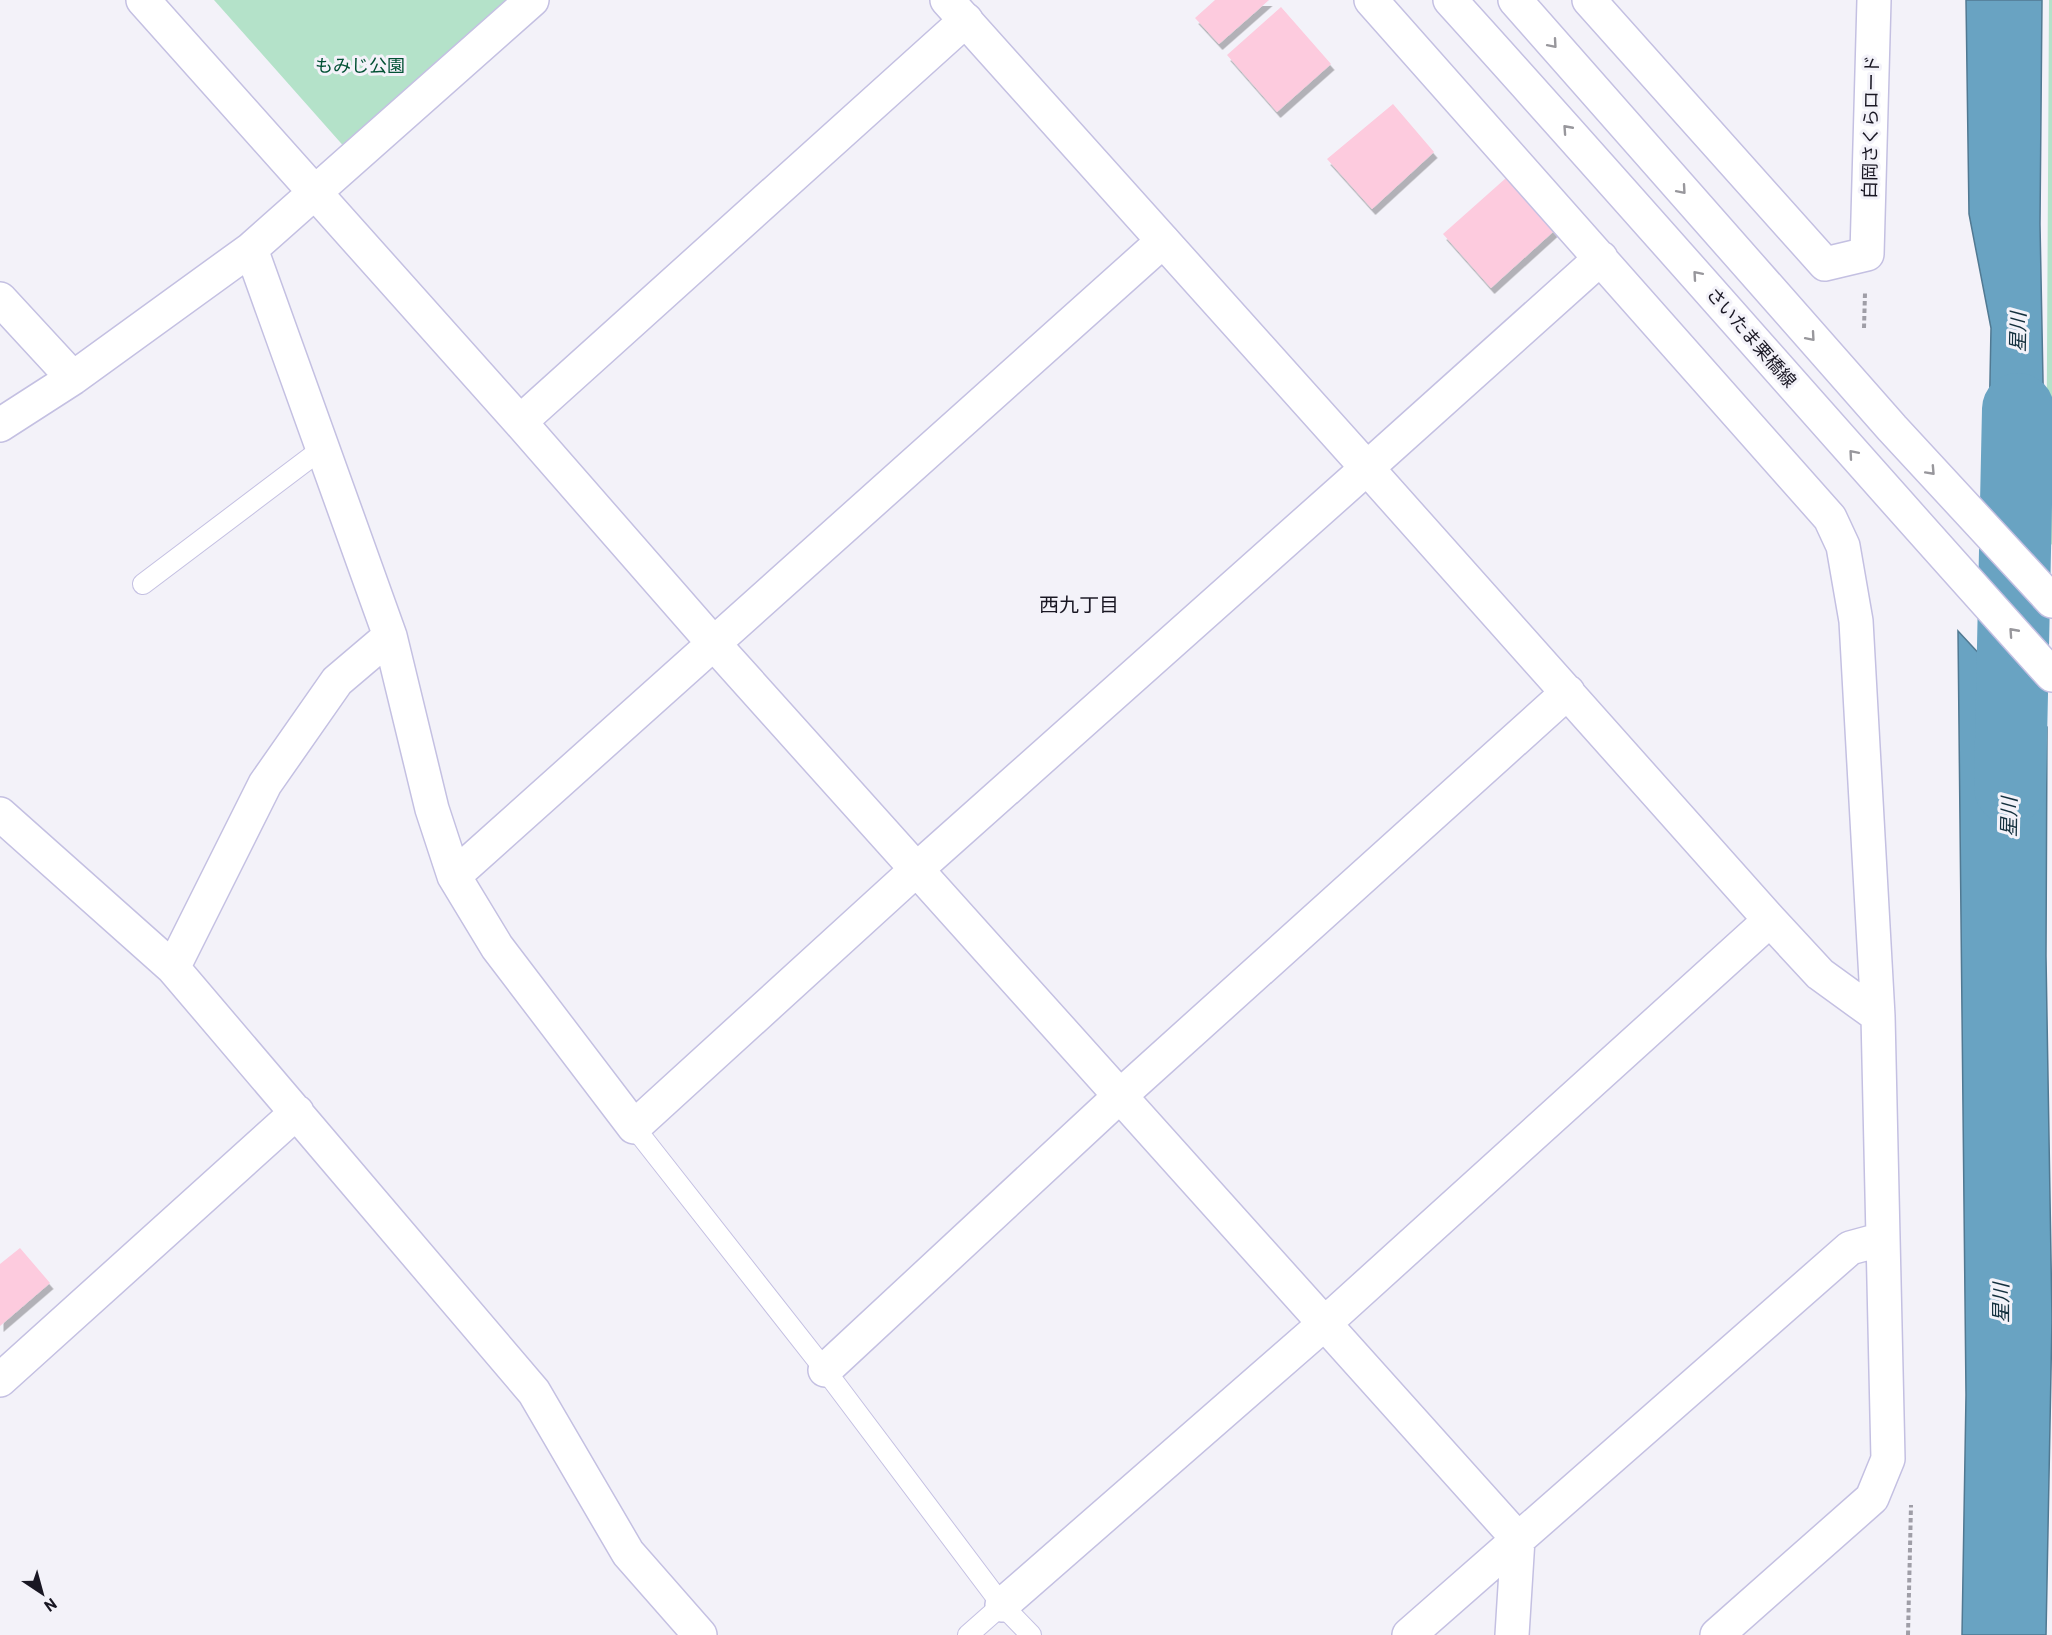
<svg xmlns="http://www.w3.org/2000/svg" width="2052" height="1635" font-family="Barlow,'Noto Sans JP',sans-serif">
<style>
.green{fill:#b4e2c9}
.water{fill:#69a3c2;stroke:#517992;stroke-width:1.5}
.lines{fill:none;stroke-linecap:round;stroke-linejoin:round}
.river{stroke:#69a3c2;stroke-width:72}
.building{fill:#fdcbde;filter:url(#shadow)}
.lane-casing{stroke:#c4c0e2;stroke-width:22}
.street-casing{stroke:#c4c0e2;stroke-width:36}
.secondary-casing{stroke:#c4c0e2;stroke-width:36}
.primary-casing{stroke:#c4c0e2;stroke-width:36}
.path{stroke:#9f9ea7;stroke-width:4;stroke-dasharray:4.5 3;stroke-linecap:butt}
.lane{stroke:#fff;stroke-width:20}
.street{stroke:#fff;stroke-width:33}
.secondary{stroke:#fff;stroke-width:33}
.primary{stroke:#fff;stroke-width:33}
.oneway{stroke:#98979c}
.labels{text-anchor:middle;dominant-baseline:central;stroke-width:6;stroke-linejoin:round;paint-order:stroke}
.park-label{font-size:18px;fill:#025134;stroke:#f3f2f9}
.street-label{font-size:18px;fill:#191723;stroke:#f3f2f9}
.water-label{font-size:20px;font-style:italic;fill:#14303e;stroke:#f3f2f9}
.neighbourhood-label{font-size:20px;fill:#191723;stroke:#f3f2f9}
</style>
<defs>
<filter id="shadow"><feDropShadow dx="3.5" dy="6" stdDeviation="0" flood-color="#0004"/></filter>
</defs>
<rect width="100%" height="100%" fill="#f3f2f9"/>
<path class="green" d="M214 0H521L355 159Z
M2049 0H2052V545L2046 538Z"/>
<path class="water" d="M1966 0H2042L2040 224 2046 538 1988 483 1991 328 1969 214Z
M1958 631 2047 727 2046 956 2052 1319 2046 1635H1962L1966 1395Z"/>
<g class="lines">
<path class="river" d="M2010 788 2018 409"/>
</g>
<path class="building" d="M1215 0H1269L1219 44 1195 18Z
M1281 7 1331 64 1277 112 1227 55Z
M1393 104 1434 152 1372 209 1327 159Z
M1506 178 1554 231 1491 288 1443 234Z
M20 1248 50 1283 0 1326V1264Z"/>
<g class="lines">
<defs>
<path id="lane" d="M143 584 323 448
M634 1127 825 1370 1002 1605 1031 1635
M968 1635 1002 1605"/>
<path id="street" d="M143 0 520 422 715 645 1518 1539 1512 1635
M1371 0 1830 518 1843 546 1856 621 1878 1016 1888 1459 1872 1498 1717 1635
M1589 0 1825 264 1867 254 1874 0
M251 249 390 636 432 809 454 876 497 947 634 1127 917 869
M1601 258 1367 468 1770 920 1820 974 1878 1016
M0 299 73 378
M520 422 966 20
M0 425 73 378 251 249 532 0
M390 636 337 681 265 784 173 968 534 1392 628 1553 700 1635
M0 814 173 968
M454 876 1163 241
M825 1370 1121 1095 1568 692
M0 1380 297 1112
M1002 1605 1324 1324 1770 920
M1409 1635 1850 1248 1883 1239"/>
<path id="secondary" d="M917 869 1367 468 947 0"/>
<path id="primary" d="M1450 0C1653 224 1850 452 2052 675
M1515 0 1892 428 2052 601"/>
</defs>
<use href="#lane" class="lane-casing"/>
<use href="#street" class="street-casing"/>
<use href="#secondary" class="secondary-casing"/>
<use href="#primary" class="primary-casing"/>
<path class="path" d="M1864 328 1865 293
M1908 1635 1911 1505"/>
<use href="#lane" class="lane"/>
<use href="#street" class="street"/>
<use href="#secondary" class="secondary"/>
<use href="#primary" class="primary"/>
</g>
<defs><path id="oneway-chevron" d="M-2-3.5L2.5 0L-2 3.5" fill="none" stroke-width="1.6" stroke-linecap="round" stroke-linejoin="round" transform="scale(1.5)"/></defs>
<g class="oneway">
<use href="#oneway-chevron" transform="translate(1553 44) rotate(49)"/>
<use href="#oneway-chevron" transform="translate(1567 129) rotate(-132)"/>
<use href="#oneway-chevron" transform="translate(1682 190) rotate(49)"/>
<use href="#oneway-chevron" transform="translate(1697 275) rotate(-131)"/>
<use href="#oneway-chevron" transform="translate(1811 337) rotate(49)"/>
<use href="#oneway-chevron" transform="translate(1853 454) rotate(-131)"/>
<use href="#oneway-chevron" transform="translate(1931 471) rotate(47)"/>
<use href="#oneway-chevron" transform="translate(2013 632) rotate(-132)"/>
</g>
<g class="labels">
<g class="park-label">
<text x="360" y="65">もみじ公園</text>
</g>
<g class="street-label">
<text transform="translate(1870 127) rotate(-89)">白岡さくらロード</text>
<text transform="translate(1752 337) rotate(49)">さいたま栗橋線</text>
</g>
<g class="water-label">
<text transform="translate(2017 332) rotate(-89)">星川</text>
<text transform="translate(2008 817) rotate(-89)">星川</text>
<text transform="translate(2000 1303) rotate(-90)">星川</text>
</g>
<g class="neighbourhood-label">
<text x="1079" y="604">西九丁目</text>
</g>
</g>
<g transform="translate(42 1593) rotate(144)" stroke="#f3f2f9" stroke-width="4.5" paint-order="stroke">
<path d="M0-4.5L10 22L0 15L-10 22Z" fill="#191723"/>
<text y="-9" font-size="16" font-weight="bold" text-anchor="middle" fill="#191723">N</text>
</g>
</svg>
